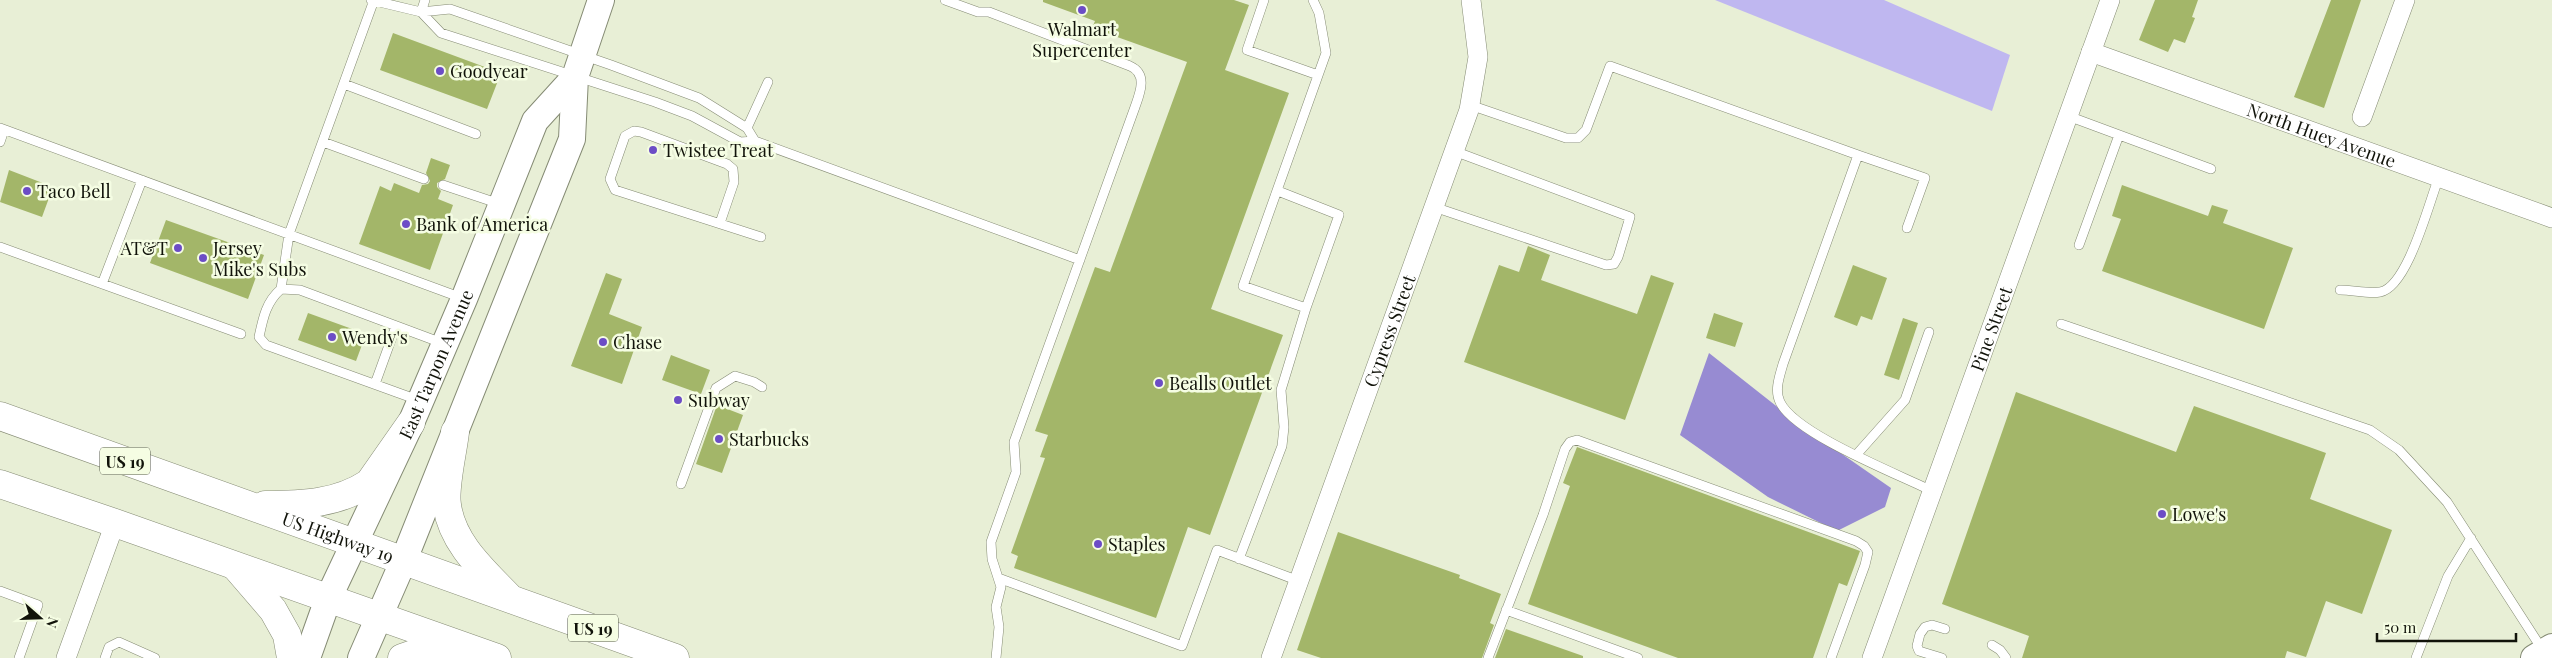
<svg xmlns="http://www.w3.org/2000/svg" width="2552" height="658" font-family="'Playfair Display',serif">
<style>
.green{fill:#bfb7f0}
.water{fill:#978bd2}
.building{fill:#a3b669}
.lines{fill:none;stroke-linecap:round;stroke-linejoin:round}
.lane-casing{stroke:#858b74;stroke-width:10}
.street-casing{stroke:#858b74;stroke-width:20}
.secondary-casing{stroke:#858b74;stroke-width:28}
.highway-casing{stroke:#858b74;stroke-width:29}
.lane{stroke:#fff;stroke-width:9}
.street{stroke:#fff;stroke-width:19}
.secondary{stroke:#fff;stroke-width:26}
.highway{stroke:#fff;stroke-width:28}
.poi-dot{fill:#6c4dc6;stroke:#f5fde3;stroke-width:2}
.labels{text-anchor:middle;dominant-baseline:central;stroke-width:5;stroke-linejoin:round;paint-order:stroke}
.shield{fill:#f5fde3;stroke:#55594b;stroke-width:1}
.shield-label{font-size:16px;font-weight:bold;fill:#11130a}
.poi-label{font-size:18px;fill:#11130a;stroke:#f5fde3;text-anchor:start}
.street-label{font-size:18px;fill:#11130a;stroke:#f5fde3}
</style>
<rect width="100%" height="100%" fill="#e8efd6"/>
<path class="green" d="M1715 0H1884L2010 55 1992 111Z"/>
<path class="water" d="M1709 353 1803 427 1891 488 1885 507 1837 531 1768 497 1680 435Z"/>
<path class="building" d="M1043 0H1234L1249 5 1225 70 1289 93 1211 309 1283 335 1210 535 1188 527 1156 618 1014 568 1018 556 1011 553 1045 458 1040 457 1048 435 1035 431 1095 267 1110 272 1187 62 1092 28 1095 21 1043 2Z
M2155 0H2198L2192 17 2195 18 2185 43 2174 39 2168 52 2139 40Z
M2331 0H2361L2324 108 2294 97Z
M393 33 501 73 487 109 380 70Z
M431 158 450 165 445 179 437 183V187L441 191 438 199 453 205 430 270 359 244 380 186 391 191 394 183 419 193 422 185 428 184 430 181 426 173Z
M9 170 53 187 42 217 0 202Z
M2122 185 2208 216 2212 205 2228 210 2223 223 2293 248 2264 329 2102 271 2121 219 2112 216Z
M166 220 264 255 248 299 150 263Z
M1528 246 1550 255 1541 280 1637 314 1651 275 1674 283 1625 420 1464 362 1499 265 1519 272Z
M1853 265 1887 278 1872 320 1861 316 1857 326 1834 317Z
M606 273 622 279 609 314 642 327 622 384 571 366Z
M308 313 366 334 356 361 298 340Z
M1714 313 1743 323 1735 347 1706 338Z
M1903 318 1918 323 1899 380 1884 375Z
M671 355 710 370 701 394 662 380Z
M2016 392 2176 452 2194 406 2326 453 2310 499 2392 530 2362 614 2326 601 2306 657 2287 651 2285 658H2022L2029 636 1942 604Z
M717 405 743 415 722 473 696 464Z
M1577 447 1860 551 1847 586 1839 583 1813 658H1678L1528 604 1570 486 1563 483Z
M1338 532 1460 575 1459 578 1501 594 1490 623 1494 625 1482 658H1321L1297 650Z
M1506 629 1583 656V658H1495Z"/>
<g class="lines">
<defs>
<path id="lane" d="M371 0 421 12 450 9 611 65 699 98 747 128 755 141
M945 0 978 12H989L1130 66C1148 74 1140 93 1135 107L1014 442 1016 472 991 542 992 559 1001 587 996 607 999 627 996 658
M1264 0 1247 50 1318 75
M421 12 441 33 655 102 692 116 740 142 755 141 1080 260
M421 12 425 0
M344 84 476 134
M1470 105 1566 138H1578L1586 130 1610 66 1858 155 1783 364C1780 375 1774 390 1780 402 1795 434 1898 474 1932 491
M2068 116 2211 169
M0 128 462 298
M747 128 768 82
M0 142 4 130
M323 142 424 179
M1858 155 1925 178 1907 228
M443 185 500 204
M1278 191 1339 215 1306 308
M1434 207 1606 265 1614 264 1618 257 1630 217 1454 151
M720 223 734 182 733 169 727 164 641 132 634 131 625 136 610 179 615 190 761 237
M2079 245 2119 135
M0 247 241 334
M102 284 142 180
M281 289 289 234 374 0
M2340 290C2353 290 2368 294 2380 292 2408 287 2429 202 2439 177
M2061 324 2370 430 2399 450 2447 502 2542 649
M375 384 396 326
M418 400 266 345 259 337C263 318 266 302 281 289L300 290 442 343
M1857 454 1905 400 1929 332
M681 484 716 388 735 376 754 382 762 387
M1239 559 1282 446 1284 427 1281 390 1306 308 1243 286 1326 53 1319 13 1313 0
M1001 579 1182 646 1217 550 1299 581
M0 591 38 605 19 658
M1506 610 1638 658
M1992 645 2000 650 2006 658
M105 658 109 647 119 642 155 658
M1488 658 1543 515 1565 449 1570 442 1577 440 1856 541 1864 546 1868 552 1865 565 1831 658
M1942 658 1919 651 1917 646 1920 634 1925 627 1932 625 1945 629
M2416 658 2448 576 2471 538"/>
<g id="street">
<path id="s1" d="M2091 52 2552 218"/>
<path d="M2362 117 2405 0"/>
<path d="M66 658 115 523"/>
<path id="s2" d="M1271 658 1469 110 1478 57 1471 0"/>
<path id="s3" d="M1872 658 2110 0"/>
</g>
<g id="secondary">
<path id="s4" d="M307 658 328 599 411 423 464 299 535 121 575 77"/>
<path d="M361 658 403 562 572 139 575 77 601 0"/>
<path d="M2534 658 2552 647"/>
</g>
<g id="highway">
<path id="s5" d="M0 416 675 658"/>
<path d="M455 432C453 451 444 487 447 505 452 543 483 570 508 596"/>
<path d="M0 484 115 523 497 658"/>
<path d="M265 505C302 505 337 504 369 483L411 423"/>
<path d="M236 567 273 610 287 635 291 658"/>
<path d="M402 658 425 650 457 649"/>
</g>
</defs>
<use href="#lane" class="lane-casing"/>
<use href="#street" class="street-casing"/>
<use href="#secondary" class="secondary-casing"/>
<use href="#highway" class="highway-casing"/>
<use href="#lane" class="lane"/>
<use href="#street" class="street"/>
<use href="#secondary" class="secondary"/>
<use href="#highway" class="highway"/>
</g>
<g class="poi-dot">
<circle cx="1082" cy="10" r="5"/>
<circle cx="440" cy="71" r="5"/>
<circle cx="653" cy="150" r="5"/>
<circle cx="27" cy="191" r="5"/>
<circle cx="406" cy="224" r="5"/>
<circle cx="178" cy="248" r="5"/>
<circle cx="203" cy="258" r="5"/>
<circle cx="332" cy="337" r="5"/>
<circle cx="603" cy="342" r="5"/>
<circle cx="1159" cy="383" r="5"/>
<circle cx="678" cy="400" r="5"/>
<circle cx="719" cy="439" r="5"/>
<circle cx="2162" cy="514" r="5"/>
<circle cx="1098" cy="544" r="5"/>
</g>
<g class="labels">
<g class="shield">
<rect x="100" y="447.5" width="50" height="27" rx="4"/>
<rect x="568" y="614.5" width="50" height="27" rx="4"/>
</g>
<g class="shield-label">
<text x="125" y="461">US 19</text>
<text x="593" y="628">US 19</text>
</g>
<g class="poi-label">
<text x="1082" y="29" text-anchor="middle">Walmart<tspan x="1082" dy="21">Supercenter</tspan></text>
<text x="450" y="71">Goodyear</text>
<text x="663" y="150">Twistee Treat</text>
<text x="37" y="191">Taco Bell</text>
<text x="416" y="224">Bank of America</text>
<text x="168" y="248" text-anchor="end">AT&amp;T</text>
<text x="213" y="248">Jersey<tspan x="213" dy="21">Mike's Subs</tspan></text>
<text x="342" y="337">Wendy's</text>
<text x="613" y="342">Chase</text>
<text x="1169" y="383">Bealls Outlet</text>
<text x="688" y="400">Subway</text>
<text x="729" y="439">Starbucks</text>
<text x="2172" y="514">Lowe's</text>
<text x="1108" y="544">Staples</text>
</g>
<g class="street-label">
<text stroke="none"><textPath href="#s1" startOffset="245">North Huey Avenue</textPath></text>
<text stroke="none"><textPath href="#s3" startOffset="350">Pine Street</textPath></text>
<text stroke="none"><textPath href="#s2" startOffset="348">Cypress Street</textPath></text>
<text stroke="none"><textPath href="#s4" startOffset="321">East Tarpon Avenue</textPath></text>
<text stroke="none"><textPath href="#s5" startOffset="359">US Highway 19</textPath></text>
</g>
</g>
<g transform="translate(40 618) rotate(110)" stroke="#f5fde3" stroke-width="4" paint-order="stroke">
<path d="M0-4L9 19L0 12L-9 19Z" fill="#11130a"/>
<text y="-8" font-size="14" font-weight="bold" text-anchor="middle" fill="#11130a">N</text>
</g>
<path d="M2377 633v8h139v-8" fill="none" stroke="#11130a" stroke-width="2.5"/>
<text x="2384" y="633" font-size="15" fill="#11130a" stroke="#f5fde3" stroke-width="4" paint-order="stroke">50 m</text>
</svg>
